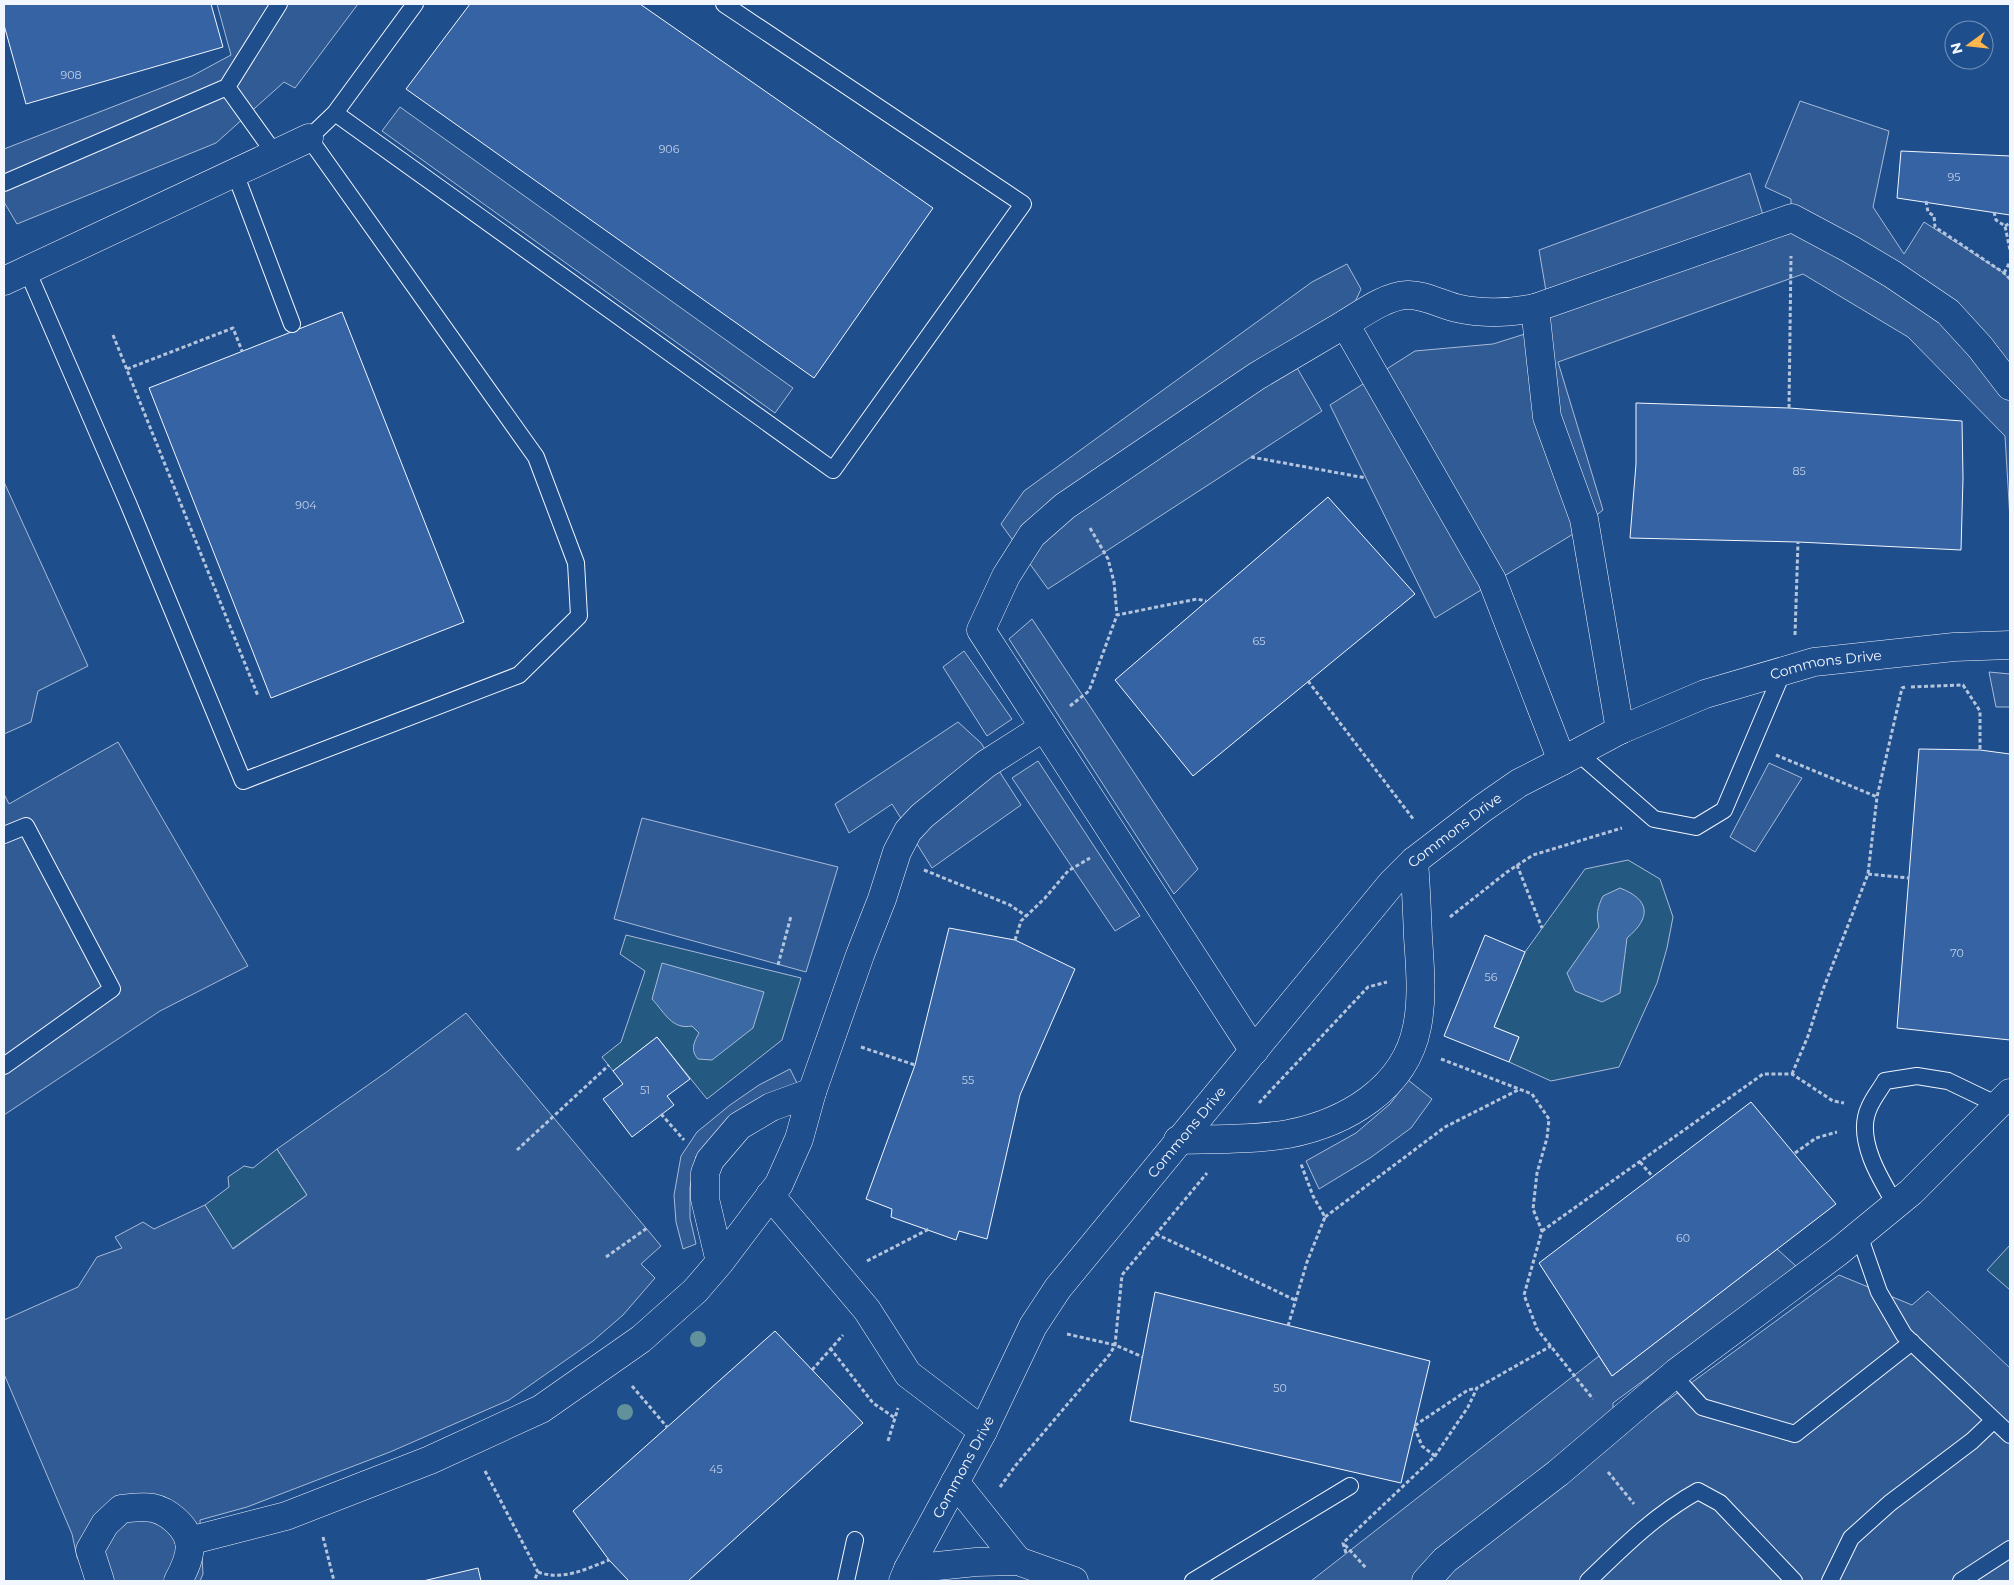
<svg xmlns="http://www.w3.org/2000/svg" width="2014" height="1585" font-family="Montserrat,sans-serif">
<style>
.green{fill:#245a82;stroke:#a8bbd7}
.parking{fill:#305b95;stroke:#a8bbd7}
.water{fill:#3b69a3;stroke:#a8bbd7}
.building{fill:#3563a3;stroke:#f2f6ff}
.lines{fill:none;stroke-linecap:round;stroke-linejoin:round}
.lane-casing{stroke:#f2f6ff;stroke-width:18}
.street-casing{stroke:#f2f6ff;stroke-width:29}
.path{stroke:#b3c4dc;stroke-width:3;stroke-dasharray:4 2.5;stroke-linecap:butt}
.lane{stroke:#1f4e8c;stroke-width:16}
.street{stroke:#1f4e8c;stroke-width:28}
.tree{fill:#61919a}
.labels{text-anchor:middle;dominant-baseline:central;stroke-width:4;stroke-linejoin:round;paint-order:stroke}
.number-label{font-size:11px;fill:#c3d1e8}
.street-label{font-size:14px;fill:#f2f6ff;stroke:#1f4e8c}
</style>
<rect width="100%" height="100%" fill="#1f4e8c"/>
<path class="green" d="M1628 860 1660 879 1673 917 1667 948 1657 983 1619 1067 1551 1081 1509 1062 1519 1037 1494 1027 1525 952 1585 869Z
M626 935 801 978 782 1040 707 1099 657 1037 613 1071 602 1057 621 1042 645 971 620 954Z
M277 1149 307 1195 232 1249 205 1205 229 1187 228 1177 244 1166 253 1168Z
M2010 1245V1290L1987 1270Z"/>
<path class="parking" d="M217 4H358L295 88 284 82 216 143 17 224 4 202V149L192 76 231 55Z
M1800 101 1889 131 1873 207 1904 254 1924 222 2004 273 2010 280V519L2005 436 1908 337 1803 274 1558 362 1603 510 1570 536 1435 618 1330 405 1415 351 1493 344 1544 328 1546 291 1539 250 1750 173 1763 215 1791 204V199L1765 187Z
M400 107 793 388 775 413 382 131Z
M1347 264 1361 289 1345 324 1296 366 1322 411 1048 589 1001 524 1024 491 1312 282Z
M4 482 88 666 38 691 31 722 4 734Z
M1032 619 1198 869 1174 894 1009 639Z
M964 651 1012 719 987 736 943 667Z
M1989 672 2010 674V707H1996Z
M958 722 981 743 1021 805 932 868 892 804 849 833 835 804Z
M118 742 248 966 160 1011 4 1115V794L9 804Z
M1038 761 1140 916 1115 931 1012 778Z
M1769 763 1802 778 1755 852 1730 837Z
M642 818 838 867 806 972 614 919Z
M466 1013 661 1246 641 1264 655 1278 623 1315 593 1341 509 1400 390 1452 247 1507 200 1520 203 1574 200 1581H89L77 1557 72 1534 4 1374V1320L78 1287 97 1257 122 1248 115 1237 143 1222 154 1229 205 1205 233 1249 307 1195 277 1149 388 1071Z
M790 1069 797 1083 746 1112 716 1134 696 1156 690 1187V1218L696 1244 683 1249 676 1222 674 1195 681 1156 697 1132 730 1105 759 1085Z
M1408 1080 1432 1099 1411 1128 1370 1158 1319 1189 1306 1161 1356 1133 1390 1104Z
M1777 1249 1797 1267 1613 1403V1440L1839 1275 1912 1305 1928 1291 2010 1368V1581H1311L1599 1356 1612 1376Z"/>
<path class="water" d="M1620 888C1651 900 1651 918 1627 938L1620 993 1602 1002 1575 991 1567 973 1599 927C1596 915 1597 908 1603 896Z
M662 963 764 992 753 1028 712 1060 698 1059C690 1050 694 1042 699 1033L692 1026C672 1030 665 1013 652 999Z"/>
<path class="building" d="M4 4H211L223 47 26 104 4 25Z
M470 4H640L933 208 814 378 406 89Z
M1901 151 2010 156V215L1897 198Z
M342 312 464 622 271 698 149 388Z
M1636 403 1789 408 1962 421 1963 478 1961 550 1798 542 1630 538 1636 464Z
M1328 497 1415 594 1193 776 1115 680Z
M1919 749 1980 750 2010 754V1040L1897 1028Z
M949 928 1015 940 1075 969 1020 1095 987 1239 959 1231 956 1240 891 1217 892 1209 866 1199 915 1065Z
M1485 935 1525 952 1494 1027 1519 1037 1509 1062 1444 1036Z
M657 1037 690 1079 667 1096 674 1105 632 1137 603 1099 623 1084 613 1071Z
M1751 1102 1836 1204 1612 1376 1539 1263Z
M1155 1292 1430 1361 1401 1483 1130 1421Z
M775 1331 863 1423 688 1581H629L609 1560 573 1511Z
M478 1568 481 1581H423Z"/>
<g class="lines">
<defs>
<path id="lane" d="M227 87 279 4
M335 113 833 470 1023 204 724 4
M235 173 292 324
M4 183 227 87 275 154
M27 270 128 503 243 781 519 675 579 616 576 563 536 457 309 138 335 113 415 4
M1577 752 1654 819 1696 827 1724 810 1783 671
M4 835 26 826 112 989 4 1066
M1896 1205C1880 1179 1855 1138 1869 1108 1873 1098 1880 1090 1885 1081L1917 1076 1948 1081 1998 1105
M1859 1235 1879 1292 1904 1335 2010 1435
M1673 1375 1702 1407 1795 1434 1912 1342
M846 1581 855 1540
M1193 1581 1350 1486
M1588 1581C1622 1548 1656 1514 1698 1491L1720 1503 1794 1581
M1830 1581 1851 1538 1890 1503 1972 1441 1994 1420
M1961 1581 2010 1549"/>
<g id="street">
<path d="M4 281 309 138"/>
<path d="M1345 324C1363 313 1386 296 1407 295 1423 294 1440 304 1456 308 1482 314 1509 313 1535 308"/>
<path d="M1620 730 1584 519 1547 417 1535 308 1792 218 1850 249 1892 274 1948 312 1980 347 2010 386"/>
<path id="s1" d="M1254 1051 981 630 1006 576 1032 535 1065 506 1257 376 1345 324 1492 580 1562 761 1620 730 1705 694 1814 662 1954 647 2010 645"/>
<path d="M812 1092 860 955 882 899 897 852 908 831 922 816 986 764 1044 727"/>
<path d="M1178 1140C1215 1139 1252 1140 1288 1134 1345 1123 1405 1089 1417 1027 1423 997 1420 967 1418 937 1417 911 1416 886 1414 861"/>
<path d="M770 1195 867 1310 908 1374 983 1431"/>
<path d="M955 1482 1018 1561"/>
<path d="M189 1541 286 1516 430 1460 541 1409 641 1339 695 1291 720 1262 779 1184 799 1139 812 1092 771 1107 739 1126 710 1160 705 1173V1199L720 1262"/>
<path d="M908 1569 976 1562 1018 1561 1074 1581"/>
<path d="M100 1581 90 1550 105 1524 121 1509C131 1508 143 1506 153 1508 167 1511 185 1525 189 1541 192 1554 184 1570 178 1581"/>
<path id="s2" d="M903 1581 908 1569 983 1431 1033 1326 1058 1288 1391 884 1414 861 1483 808 1519 783 1562 761"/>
<path d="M1426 1581 1445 1560 1558 1473 1677 1372 1838 1252 1911 1192 2010 1093"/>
</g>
</defs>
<use href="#lane" class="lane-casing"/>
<use href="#street" class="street-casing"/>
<path class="path" d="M1926 201 1928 212 1934 216 1935 227 2004 273 2010 279
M1994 212 1996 220 2005 226 2010 250
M2005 226 2010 223
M2004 273 2010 262
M113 335 258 696
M127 369 233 328 242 351
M1789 408 1791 256
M1251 457 1366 478
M1090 528 1108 559 1114 582 1117 615
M1795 635 1798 542
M1308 681 1414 820
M1911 687 1963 685 1980 711V750
M1070 706 1089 691 1117 615 1197 599 1206 601
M1776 755 1877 797
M1517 865 1542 928
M924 870 1010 905 1026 916
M1868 874 1909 878
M1450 917 1507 872 1533 855 1622 828
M1015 940 1021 921 1045 898 1068 871 1090 858
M778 965 791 916
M861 1047 915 1065
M1441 1059 1532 1094 1549 1119 1547 1138 1537 1173 1533 1209 1542 1231 1524 1295 1537 1329 1593 1399
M1792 1074 1808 1036 1822 992 1868 874 1877 797 1902 688 1905 687
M1259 1103 1368 987 1387 982
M661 1114 684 1140
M517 1150 609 1065
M1795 1153 1816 1138 1837 1132
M1640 1162 1653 1177
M1325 1217 1445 1127 1520 1089
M1542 1231 1763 1074H1792L1833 1101 1844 1103
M1156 1234 1295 1300
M606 1257 647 1228
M867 1261 929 1229
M1288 1326 1307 1262 1325 1217 1313 1196 1301 1164
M1067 1334 1115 1345 1143 1357
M830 1348 873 1403 895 1418
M812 1370 843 1335
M632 1386 667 1427
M888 1441 898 1408
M1435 1456 1422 1446 1414 1426 1468 1390 1477 1388
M485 1471 538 1572 534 1581
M1608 1472 1634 1504
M1000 1487 1016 1465 1110 1354 1115 1345 1122 1275 1207 1173
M323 1537 334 1581
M1345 1545 1367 1569
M1346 1553 1343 1543 1435 1456 1468 1407 1477 1388 1551 1346
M538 1572C563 1581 586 1569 609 1560"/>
<use href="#lane" class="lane"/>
<use href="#street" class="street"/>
</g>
<g class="tree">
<circle cx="698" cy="1339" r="8"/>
<circle cx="625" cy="1412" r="8"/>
</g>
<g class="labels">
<g class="number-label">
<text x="71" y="75">908</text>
<text x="669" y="149">906</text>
<text x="1954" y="177">95</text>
<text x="1799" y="471">85</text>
<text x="306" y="505">904</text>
<text x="1259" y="641">65</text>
<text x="1957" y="953">70</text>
<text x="1491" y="977">56</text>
<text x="968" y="1080">55</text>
<text x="645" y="1090">51</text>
<text x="1683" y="1238">60</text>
<text x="1280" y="1388">50</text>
<text x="716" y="1469">45</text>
</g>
<g class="street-label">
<text stroke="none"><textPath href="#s1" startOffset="1760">Commons Drive</textPath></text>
<text stroke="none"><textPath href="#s2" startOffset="939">Commons Drive</textPath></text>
<text stroke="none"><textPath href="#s2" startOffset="534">Commons Drive</textPath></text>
<text stroke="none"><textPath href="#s2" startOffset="129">Commons Drive</textPath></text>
</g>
</g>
<rect width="2014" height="1585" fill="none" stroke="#f2f6ff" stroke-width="10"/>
<g transform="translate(1969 45) rotate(255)"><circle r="24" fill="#1f4e8c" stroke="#7391ba"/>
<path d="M0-4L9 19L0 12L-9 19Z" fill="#ffb74d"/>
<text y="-8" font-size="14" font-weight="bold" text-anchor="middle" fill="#f2f6ff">N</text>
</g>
</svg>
